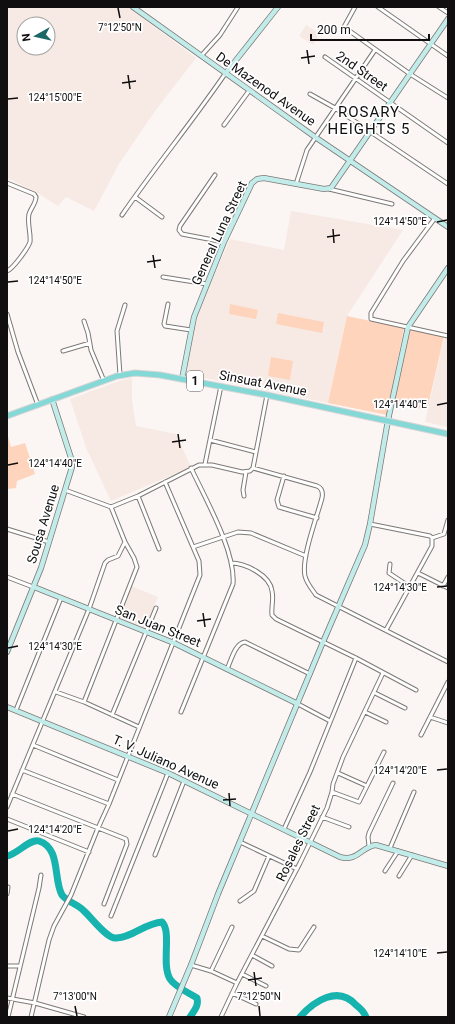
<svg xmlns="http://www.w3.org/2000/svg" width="455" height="1024" font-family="Roboto,sans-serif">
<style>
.built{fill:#f7eae4;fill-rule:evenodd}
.green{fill:#ffd4bc}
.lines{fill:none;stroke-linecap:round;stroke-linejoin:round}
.river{stroke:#16b3af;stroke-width:7}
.street-casing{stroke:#7d7976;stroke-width:5}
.secondary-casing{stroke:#7d7976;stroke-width:6}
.primary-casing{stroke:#d4d4d4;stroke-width:7}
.street{stroke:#fff;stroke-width:3}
.secondary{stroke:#c2ecea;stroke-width:4.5}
.primary{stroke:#84d8d6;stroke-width:5}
.ticks{fill:none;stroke:#100e0e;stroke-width:1.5}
.labels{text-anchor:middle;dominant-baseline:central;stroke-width:3.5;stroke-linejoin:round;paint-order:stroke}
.shield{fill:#fff;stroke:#585656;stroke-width:1}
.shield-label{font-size:12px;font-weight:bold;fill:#100e0e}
.street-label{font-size:13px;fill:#100e0e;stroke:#fff}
.quarter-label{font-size:15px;letter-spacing:1px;fill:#100e0e;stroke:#fff}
.ticks-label{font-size:10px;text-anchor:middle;fill:#100e0e;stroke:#fff;stroke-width:3.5;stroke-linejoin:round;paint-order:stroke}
</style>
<rect width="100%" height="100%" fill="#fbf6f4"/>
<path class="built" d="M7 7H128L196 58 155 111 119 164 94 211 66 197 58 206 34 191 7 178ZM24 24H48V48H24Z
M306 25 320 34 313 45 299 36Z
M291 211 403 230 347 316 328 403 185 374 197 315 230 239 284 250Z
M444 338H448V427L425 422Z
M132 378V400L136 426 176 434 191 467 111 501 87 450 70 399 122 380Z
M131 586 158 597 144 630 117 618Z"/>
<path class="green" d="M230 304 258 310 256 319 229 314Z
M278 313 324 322 322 333 276 324Z
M347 316 404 328 387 415 328 403Z
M410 329 444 336 427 410 394 404Z
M271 357 293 361 290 380 268 376Z
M7 433 11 447 25 443 35 474 17 481 16 488 7 489Z"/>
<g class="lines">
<path class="river" d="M7 856C18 854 30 838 39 841 61 848 53 879 62 895 67 902 78 904 84 911 91 917 107 939 116 938 132 938 145 923 162 922 172 932 161 964 170 979 175 987 189 993 197 998 199 1006 194 1011 190 1017
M300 1017C314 1001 338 985 356 1005 360 1008 364 1012 366 1017"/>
<defs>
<path id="street" d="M355 7 344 27 410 74 448 98
M378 7 448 56
M439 7 448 13
M201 56 220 35 238 7
M325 57 448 143
M310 94 335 108 448 184
M224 125 249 91
M215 175 180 226 179 230 182 234 187 235 224 242
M7 183 34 194 36 197C36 203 31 208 29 214 27 223 31 233 30 242 28 248 13 269 7 271
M296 184 307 150 375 50
M329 189 392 204
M135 197 162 217
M122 215C155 167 192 122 225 74
M435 218 403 261 371 313V319L448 336
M163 277 207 284
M168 304 164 324 165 326 191 330
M7 314 18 352 38 405
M84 321 88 333 91 350 104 381
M63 351 90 343
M120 375 117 331 125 305
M210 440 256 452
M205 464 221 386
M253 468 317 486C322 488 323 493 322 498 317 517 301 558 305 576 307 584 312 589 316 595L448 662
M284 476 277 500 279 507 317 518
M65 490 111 507 125 542 134 558 137 567 84 702
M138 496 159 549
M244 496 243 490 246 472
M111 507 138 496 199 465H212L242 472 250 471 253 468 267 395
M370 524 430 536 432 538V546L386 630
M7 529 49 542
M432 538 444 534 448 520
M193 547 238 532 251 533 306 556
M231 563C245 563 270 575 272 591 274 599 271 607 272 615L276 619 356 658 416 690
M390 564 389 573 410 587
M418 573 448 588
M7 577 33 587
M443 586 448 577
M227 669C231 661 235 643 245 642L310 674
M56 692 84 702 139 727
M375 693 405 708
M298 704 330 721
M16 710 61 598
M181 712 233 584C236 552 205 498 191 468
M365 712 386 722
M112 715 156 608
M430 717 448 723
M421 735 448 682
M33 745 118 780
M22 770 109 804
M367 786 384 752
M332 792 359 802 367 786 338 773
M12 794 126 839 127 844 104 904
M7 807 89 609 105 563 108 560 118 556 125 542
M322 817 349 827
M7 819 89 852
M284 829 310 772 356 658
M240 842 297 869
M369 846 368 837 369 833 393 783
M390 848 414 792
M155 855 184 781
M385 871 398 851
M399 876 412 855
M7 894 8 887
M240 901 254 891 269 856
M111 916 168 773
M262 936 289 949 299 950 314 927
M252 955 272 966
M191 965 211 971 237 983
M7 966H20
M211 971 232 927
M242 974 266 986
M232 993 256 1004
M7 998 35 1003 84 1017
M8 1017 39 888 41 875
M31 1017 49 940 54 926 71 895 98 828 109 804 200 575 199 561 165 482
M221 1017 237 983 300 863 327 808 332 792 333 784 343 757 383 673"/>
<path id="secondary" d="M133 7 315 137 448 227
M225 74 278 7
M182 379 194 317 224 242 252 183 257 179 264 178 324 189 331 188 448 19
M34 587 174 643 298 704
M7 652 41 568 72 467V461L52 399
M7 707 168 773 340 857C358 862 362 846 376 845L448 866
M169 1017 191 965 218 894 323 642 365 545 370 524 388 420 408 327 448 268"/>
<path id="primary" d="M7 416 117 376 135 373 160 375 267 395 448 434"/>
</defs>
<use href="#street" class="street-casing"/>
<use href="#secondary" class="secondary-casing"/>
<use href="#primary" class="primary-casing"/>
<use href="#street" class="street"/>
<use href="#secondary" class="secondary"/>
<use href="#primary" class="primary"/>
</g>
<path class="ticks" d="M118 8 120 18M307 50 309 64M301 58 315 56M128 75 130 89M122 83 136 81M8 99 18 98M437 222 447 220M333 229 334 243M327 237 340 235M153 255 155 268M147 262 161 260M8 282 18 281M437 405 447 403M178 434 180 448M172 442 186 440M8 465 18 463M437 587 447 586M203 613 205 627M197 621 211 619M8 648 18 646M437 770 447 769M229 793 230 806M223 800 236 799M8 831 18 829M437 953 447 952M254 972 256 986M248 980 262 978M75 1006 77 1016M259 1006 260 1016"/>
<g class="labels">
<rect class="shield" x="187" y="371" width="16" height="20" rx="3"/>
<g class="shield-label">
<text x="195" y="381">1</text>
</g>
<g class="street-label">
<text transform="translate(362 71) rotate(35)">2nd Street</text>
<text transform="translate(266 89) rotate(35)">De Mazenod Avenue</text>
<text transform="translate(219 233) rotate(-65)">General Luna Street</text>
<text transform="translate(263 383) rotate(11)">Sinsuat Avenue</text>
<text transform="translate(43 524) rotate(-73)">Sousa Avenue</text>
<text transform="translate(158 626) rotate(22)">San Juan Street</text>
<text transform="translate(166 762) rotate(24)">T. V. Juliano Avenue</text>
<text transform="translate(298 843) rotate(-64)">Rosales Street</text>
</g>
<g class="quarter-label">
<text x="369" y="112">ROSARY<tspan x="369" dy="17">HEIGHTS 5</tspan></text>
</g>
</g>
<g class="ticks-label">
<text x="120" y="31">7°12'50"N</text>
<text x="55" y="101">124°15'00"E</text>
<text x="400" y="225">124°14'50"E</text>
<text x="55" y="284">124°14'50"E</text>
<text x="400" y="408">124°14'40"E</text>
<text x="55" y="467">124°14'40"E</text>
<text x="400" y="591">124°14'30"E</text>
<text x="55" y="650">124°14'30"E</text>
<text x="400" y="774">124°14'20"E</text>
<text x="55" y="833">124°14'20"E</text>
<text x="400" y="957">124°14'10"E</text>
<text x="75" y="1000">7°13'00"N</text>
<text x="259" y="1000">7°12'50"N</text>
</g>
<rect width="455" height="1024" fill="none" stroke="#100e0e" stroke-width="16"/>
<g transform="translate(36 36) rotate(262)"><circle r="19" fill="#ffffff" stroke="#9f9f9f"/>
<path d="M0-3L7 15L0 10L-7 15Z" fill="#1c6866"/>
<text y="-6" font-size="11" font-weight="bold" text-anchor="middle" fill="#100e0e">N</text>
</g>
<path d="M311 34v6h118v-6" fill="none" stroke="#100e0e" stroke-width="2"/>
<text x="317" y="34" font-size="12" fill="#100e0e" stroke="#ffffff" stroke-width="3" paint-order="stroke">200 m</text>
</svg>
